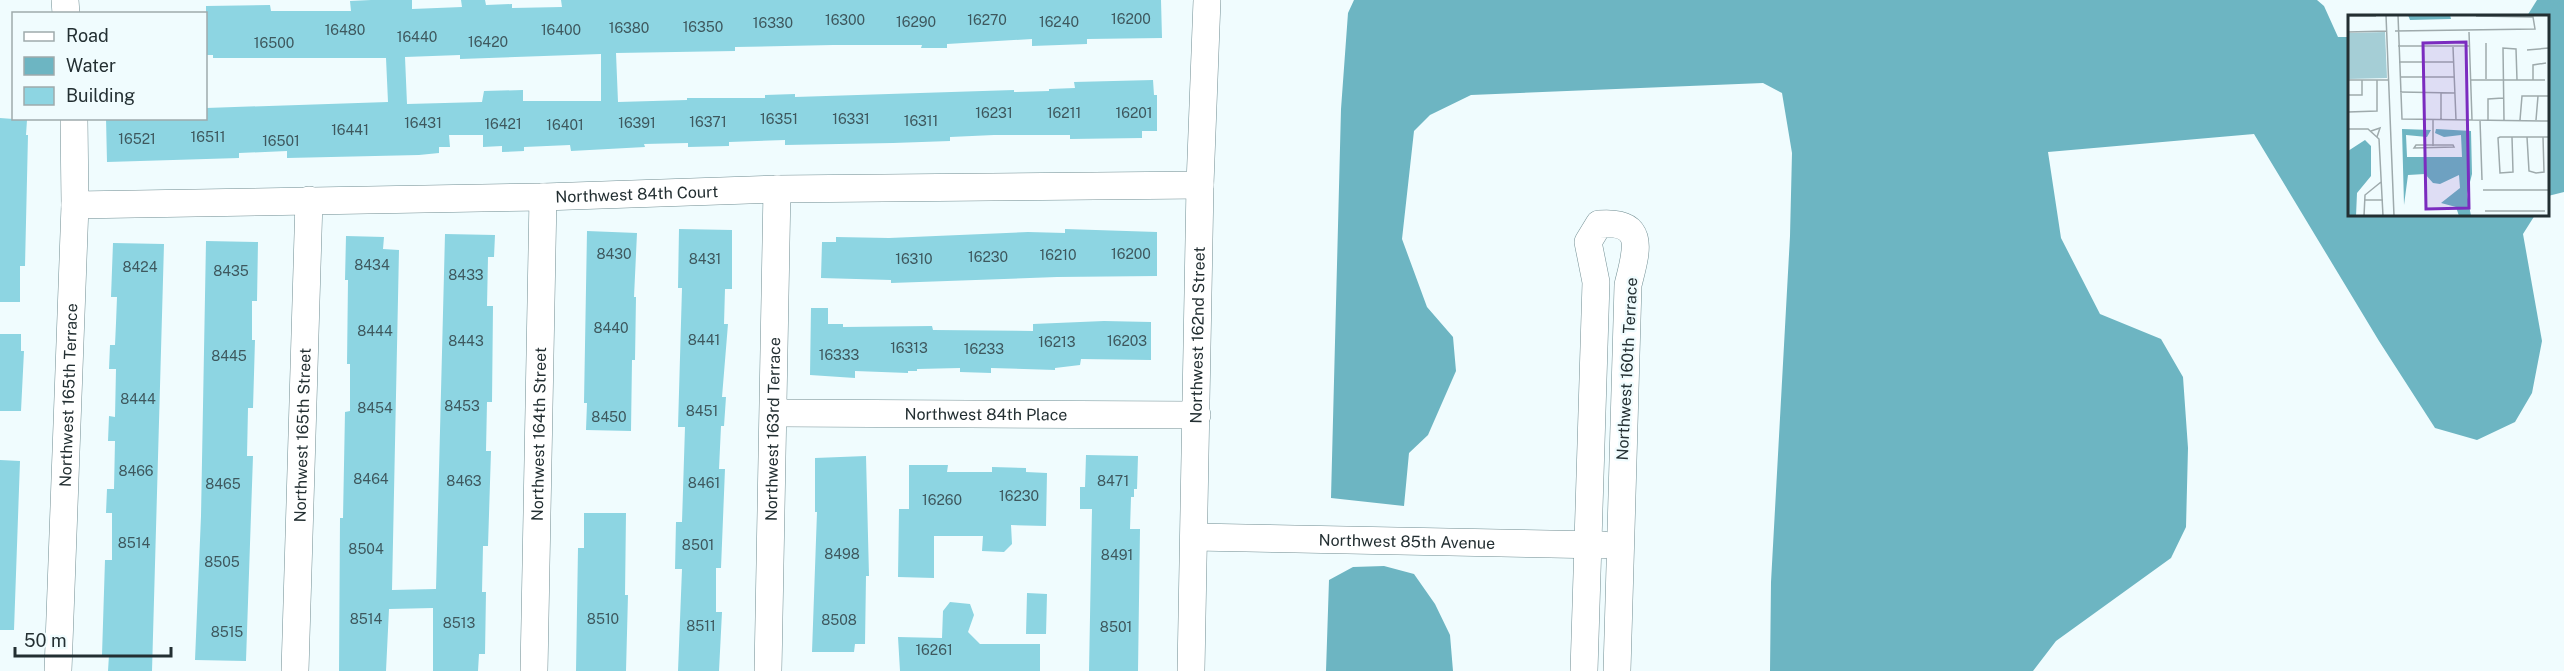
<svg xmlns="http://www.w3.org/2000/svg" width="2564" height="671" font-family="'Public Sans',sans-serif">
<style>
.water{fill:#6db5c2}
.building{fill:#8dd5e2;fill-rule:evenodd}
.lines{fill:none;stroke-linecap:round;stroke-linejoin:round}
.minor-casing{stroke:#718e93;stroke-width:28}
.minor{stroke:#fff;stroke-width:27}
.labels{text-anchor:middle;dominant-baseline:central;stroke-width:4.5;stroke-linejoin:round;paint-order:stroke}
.number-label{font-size:14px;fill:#3e585e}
.street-label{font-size:16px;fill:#232f32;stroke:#f0fcfe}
.inset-road{fill:none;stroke:#9eaaac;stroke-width:1.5}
.view{fill:#7b2cbf;fill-opacity:0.15;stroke:#7b2cbf;stroke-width:3}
.inset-edge{fill:none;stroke:#232f32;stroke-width:3}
</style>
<rect width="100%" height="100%" fill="#f0fcfe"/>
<path class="water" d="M1354 0H2317L2324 6 2338 37H2349L2350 214 2535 215 2523 234 2542 341 2532 393 2515 422 2477 440 2435 428 2379 341 2254 134 2048 152 2061 238 2100 314 2161 339 2183 377 2188 448 2186 527 2171 558 2056 641 2033 671H1770L1771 582 1790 236 1792 153 1782 93 1763 83 1471 95 1430 115 1414 131 1402 239 1427 307 1453 337 1456 371 1428 435 1409 453 1404 506 1331 498 1341 109 1348 13Z
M2537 0H2564V192L2548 196V16H2527Z
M1384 566 1414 574 1435 604 1450 635 1453 671H1326L1329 580 1353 567Z"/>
<path class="building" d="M371 0H412V9L462 7 461 0H485L486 5 512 4V8L562 7 561 0H1161L1162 38 1087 39V44L1032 46V39L947 44V48H921L922 45H833L735 47V51L616 53 618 102 687 100V98H765V95L795 94V97L1014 90V92L1049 91V89L1075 88 1074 82 1153 80 1154 95H1157V131H1142V138L1070 139V135H994L950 137V141L893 143 785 145V140L729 142V146L688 147V143L644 144 645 147 571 151 570 145 524 147V151L502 152V146L483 147V135H449L450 147H439V153L419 155 287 158V151L239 153V158L107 162 106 118H206V108L388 102 386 58H213V55H206V6L270 5 271 11H351L350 1ZM601 54V101H523V90L484 91 482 102 407 104 405 57 460 55V59Z
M0 118 27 120 26 135H28L25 266H20V302H0Z
M679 229 732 230V289H725L724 324H728L722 397H726L724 426H721L719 469H725L721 568H716V612H722L719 671H678L682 569H675L676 522H682L685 427H678L682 288H678Z
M1065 229 1157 232V276L1057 277 891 283V280L821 278 822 242H836V237L889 238 1028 232 1065 233Z
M587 231 637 233 634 297H636L635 360H632L631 431 586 430 587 403H584Z
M445 234 495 235 494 257H488L487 306H493L492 402H487L486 451H491L488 546H483L482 592H486L485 654H479L478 671H433V608L389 609 386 671H339L340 518H343L345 412 350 411V364H347L348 280H345L346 236 384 237 383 249 399 250 392 590 436 589Z
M206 241 258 242 257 301H252V340H255L253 408H248L247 456H253L246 661 195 660 201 516Z
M113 243 164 244 152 671H108L109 655H102L105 560H112V513H106L107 489H114L115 441H108L109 416 115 417 116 369H109L110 345H115L116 323 117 297H111Z
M811 308H828V324H843V327L932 326 933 330 1033 331V324L1104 321 1151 322V360L1081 359 1080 365 1055 368V370L991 368V373L960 372V368L917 369V371H908V373L855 371V378L810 375Z
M0 334H21V351H24L21 411H0Z
M1086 455 1138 456 1137 489H1134V497H1131L1130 529H1140L1138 671H1089L1092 509H1080V487H1085Z
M866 456 869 576H866L865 644H855L854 652H812L817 512H815V458Z
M0 460 20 461 14 630H0Z
M909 465H948L947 472H992V467L1026 468V472L1047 473 1046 526 1011 525 1012 544 1004 552 982 551 983 536H934V578L898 577 899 509H909Z
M584 513H626L625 595H628L626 671H576L578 548H584Z
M1027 593 1047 594 1046 634H1026Z
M950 602 970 604 974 615 968 632 980 644H1040V671H900L898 637 942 638 943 611Z"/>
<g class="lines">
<defs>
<g id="minor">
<path d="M65 0 66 14"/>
<path id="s1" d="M75 205 543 197 777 189 1200 185"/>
<path id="s2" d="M774 413 1197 415"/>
<path id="s3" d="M1194 537 1603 545"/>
<path id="s4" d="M58 671 75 205 74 118"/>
<path id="s5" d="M295 671 309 200"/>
<path id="s6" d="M534 671 543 197"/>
<path id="s7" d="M768 671 777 189"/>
<path id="s8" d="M1191 671 1200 185 1207 0"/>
<path d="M1584 671 1596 282 1588 242 1599 224C1648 220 1636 252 1628 285L1617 671"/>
</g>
</defs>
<use href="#minor" class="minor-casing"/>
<use href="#minor" class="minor"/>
</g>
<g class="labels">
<g class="number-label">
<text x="1131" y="19">16200</text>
<text x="845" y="20">16300</text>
<text x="987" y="20">16270</text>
<text x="916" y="22">16290</text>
<text x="1059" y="22">16240</text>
<text x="773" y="23">16330</text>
<text x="703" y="27">16350</text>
<text x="629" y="28">16380</text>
<text x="345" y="30">16480</text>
<text x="561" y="30">16400</text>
<text x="417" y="37">16440</text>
<text x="488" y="42">16420</text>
<text x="274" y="43">16500</text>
<text x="994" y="113">16231</text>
<text x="1064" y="113">16211</text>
<text x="1134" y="113">16201</text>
<text x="779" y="119">16351</text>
<text x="851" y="119">16331</text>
<text x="921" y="121">16311</text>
<text x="708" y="122">16371</text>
<text x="423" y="123">16431</text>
<text x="637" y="123">16391</text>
<text x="503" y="124">16421</text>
<text x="565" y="125">16401</text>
<text x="350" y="130">16441</text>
<text x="208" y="137">16511</text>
<text x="137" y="139">16521</text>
<text x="281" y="141">16501</text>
<text x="614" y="254">8430</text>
<text x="1131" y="254">16200</text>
<text x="1058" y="255">16210</text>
<text x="988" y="257">16230</text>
<text x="705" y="259">8431</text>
<text x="914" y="259">16310</text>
<text x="372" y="265">8434</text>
<text x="140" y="267">8424</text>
<text x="231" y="271">8435</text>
<text x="466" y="275">8433</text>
<text x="611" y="328">8440</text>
<text x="375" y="331">8444</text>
<text x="704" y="340">8441</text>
<text x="466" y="341">8443</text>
<text x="1127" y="341">16203</text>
<text x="1057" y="342">16213</text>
<text x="909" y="348">16313</text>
<text x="984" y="349">16233</text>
<text x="839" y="355">16333</text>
<text x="229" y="356">8445</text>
<text x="138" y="399">8444</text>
<text x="462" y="406">8453</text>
<text x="375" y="408">8454</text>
<text x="702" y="411">8451</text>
<text x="609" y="417">8450</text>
<text x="136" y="471">8466</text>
<text x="371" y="479">8464</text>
<text x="464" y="481">8463</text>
<text x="1113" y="481">8471</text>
<text x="704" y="483">8461</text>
<text x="223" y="484">8465</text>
<text x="1019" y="496">16230</text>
<text x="942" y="500">16260</text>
<text x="134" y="543">8514</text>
<text x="698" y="545">8501</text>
<text x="366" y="549">8504</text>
<text x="842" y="554">8498</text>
<text x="1117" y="555">8491</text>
<text x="222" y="562">8505</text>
<text x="366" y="619">8514</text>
<text x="603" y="619">8510</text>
<text x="839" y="620">8508</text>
<text x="459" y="623">8513</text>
<text x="701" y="626">8511</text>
<text x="1116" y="627">8501</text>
<text x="227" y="632">8515</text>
<text x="934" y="650">16261</text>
</g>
<g class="street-label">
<text stroke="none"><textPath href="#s1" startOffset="562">Northwest 84th Court</textPath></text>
<text stroke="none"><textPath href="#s8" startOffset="336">Northwest 162nd Street</textPath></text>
<text transform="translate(1627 369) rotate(-87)">Northwest 160th Terrace</text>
<text stroke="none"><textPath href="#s4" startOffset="276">Northwest 165th Terrace</textPath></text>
<text stroke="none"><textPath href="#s2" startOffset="212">Northwest 84th Place</textPath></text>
<text stroke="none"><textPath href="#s7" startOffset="242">Northwest 163rd Terrace</textPath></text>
<text stroke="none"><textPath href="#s6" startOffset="237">Northwest 164th Street</textPath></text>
<text stroke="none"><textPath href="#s5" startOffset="236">Northwest 165th Street</textPath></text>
<text stroke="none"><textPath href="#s3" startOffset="213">Northwest 85th Avenue</textPath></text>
</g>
</g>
<g transform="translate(2348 15)">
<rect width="201" height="201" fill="#f0fcfe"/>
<path d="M37 17 39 63 0 64V18Z" fill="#a5ced6"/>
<path d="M60 0H102L103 4 62 5ZM54 114 83 115 79 122 58 120 59 142H114L113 120 96 122 87 118 88 114 123 116 124 159 119 179 123 201H111L108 192 93 188 112 173 111 160 92 169 85 168 77 159 60 160 56 190ZM17 125 23 131V161L9 178 8 201H0V136Z" fill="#6db5c2"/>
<path class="inset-road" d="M38 0 46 201M50 0 54 104 201 106M0 1H28M47 16 187 14 185 2 128 1M0 17 39 16M121 17 124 105M50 31H121M105 32 108 105M179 35 201 33M51 47H106M52 62H106M138 64V28M0 65H41M122 65H197M185 65V50L198 48M52 77 107 78M93 78V105M0 80H14V65M0 97 29 96V65M132 105 134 165M140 105V84L155 83M156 105 155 33 168 34 169 65M172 105 174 81H200M188 105 190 81M0 114H20L31 124 35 201M23 116 32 113 29 122M164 122 165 157 152 158 150 123 152 122H201M179 122 181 156 188 158 196 157 195 122M68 130H105L106 132 66 133ZM85 131V105M135 175H201M16 185H35M137 196H197M16 201 17 180 33 167"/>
<path class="view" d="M118 27 121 193 78 194 75 28Z"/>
<rect width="201" height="201" class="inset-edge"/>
</g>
<rect x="12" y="12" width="195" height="108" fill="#f0fcfe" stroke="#9eaaac" stroke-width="1.5"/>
<rect x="24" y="32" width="30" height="9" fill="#ffffff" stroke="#9eaaac" stroke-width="1.5"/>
<text x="66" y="42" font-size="18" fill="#232f32">Road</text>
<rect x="24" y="57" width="30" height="18" fill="#6db5c2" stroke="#9eaaac" stroke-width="1.5"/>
<text x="66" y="72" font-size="18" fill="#232f32">Water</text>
<rect x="24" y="87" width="30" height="18" fill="#8dd5e2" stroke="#9eaaac" stroke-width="1.5"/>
<text x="66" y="102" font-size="18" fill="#232f32">Building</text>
<path d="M15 647v9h156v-9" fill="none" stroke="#232f32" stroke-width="3"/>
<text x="24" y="647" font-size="18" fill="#232f32" stroke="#f0fcfe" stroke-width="4.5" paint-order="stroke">50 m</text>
</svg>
